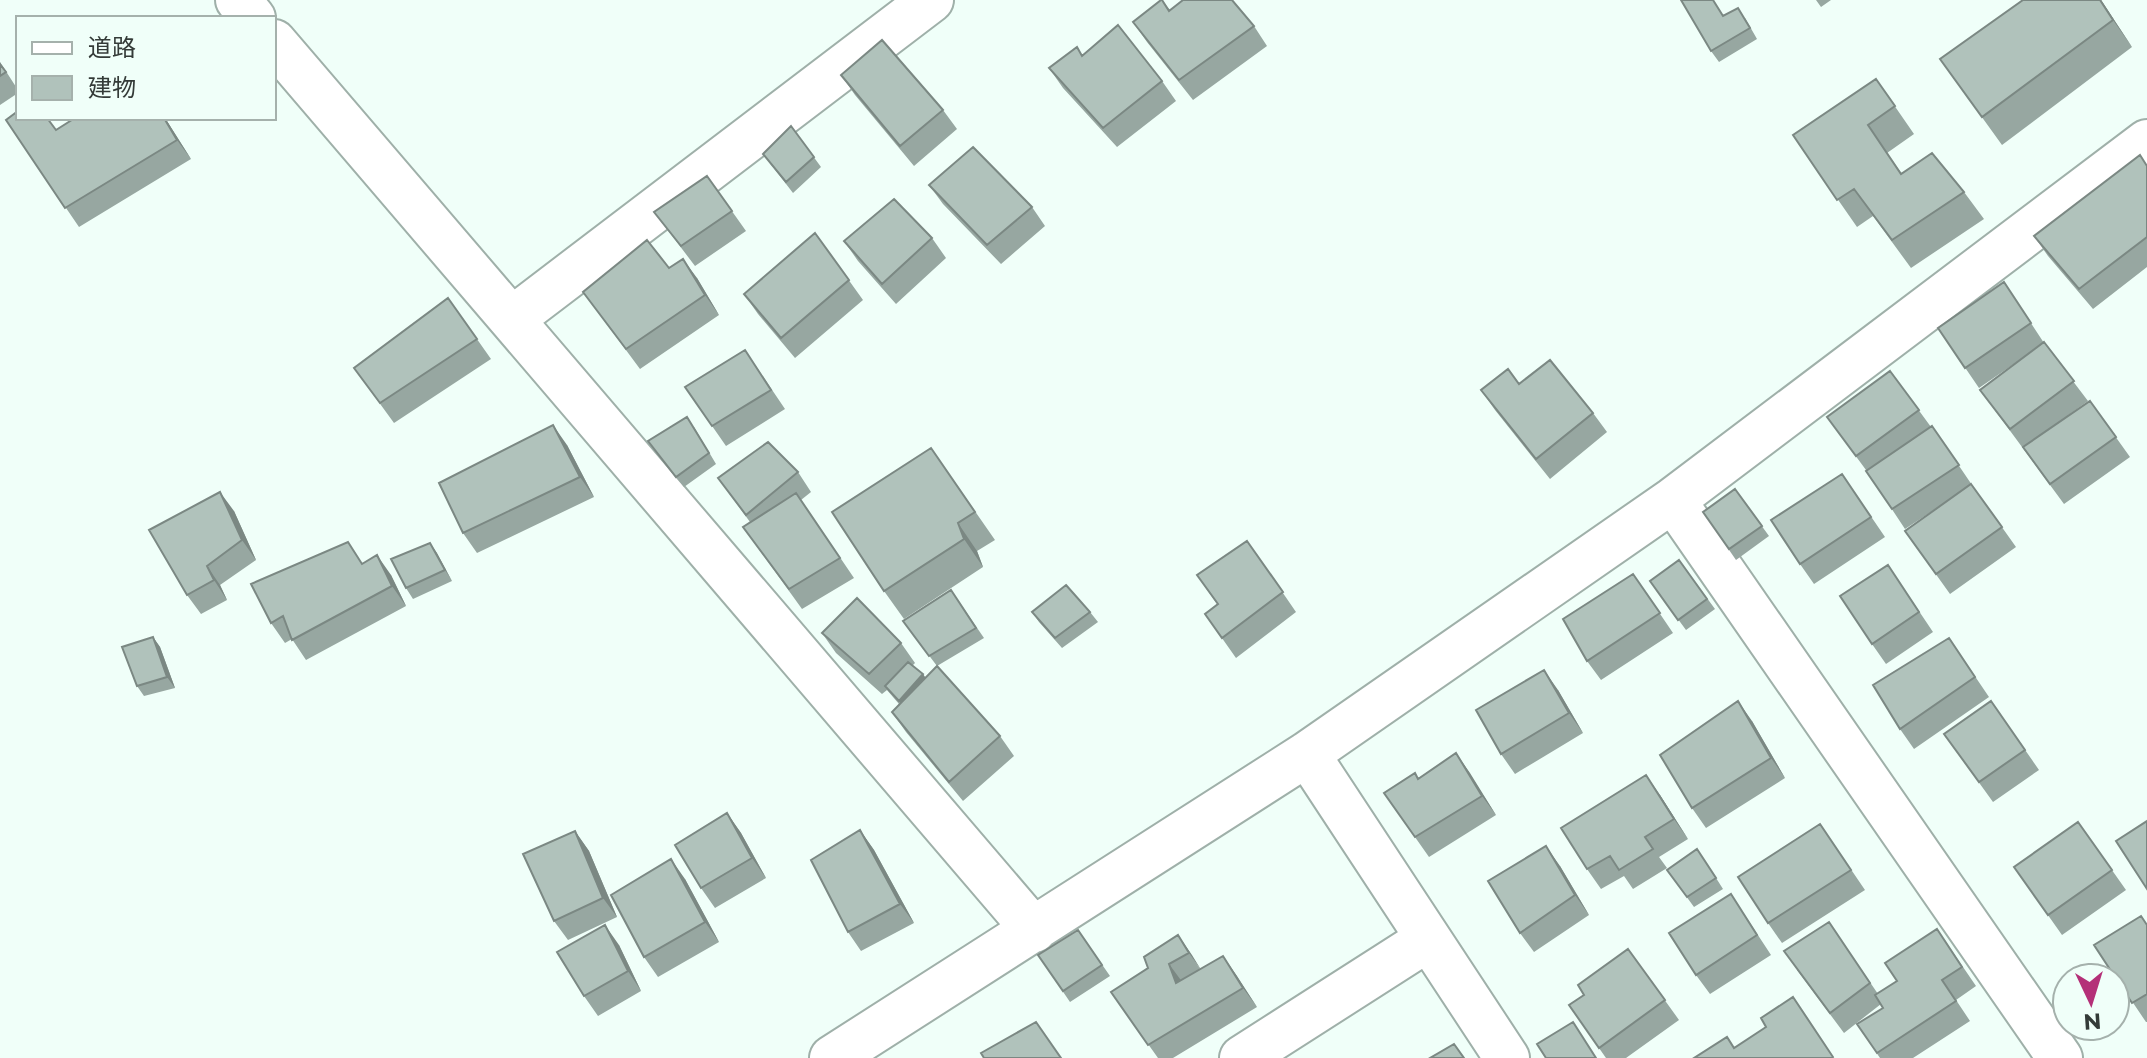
<svg xmlns="http://www.w3.org/2000/svg" width="2147" height="1058" font-family="Montserrat,'Noto Sans JP',sans-serif">
<style>
.lines{fill:none;stroke-linecap:round;stroke-linejoin:round}
.minor-casing{stroke:#9fb0a9;stroke-width:48}
.minor{stroke:#fff;stroke-width:44}
.wall{fill:#97a7a1}
.shaded-wall{fill:#7b8883}
.building{fill:#b0c2bb;stroke:#7b8883;stroke-width:2}
</style>
<rect width="100%" height="100%" fill="#f0fff9"/>
<g class="lines">
<defs>
<path id="minor" d="M238 0 253 18
M274 42 1034 930
M512 319 931 0
M1673 500 2060 1058
M1307 754 1507 1058
M832 1058 1307 754 1673 500 2147 142
M1242 1058 1428 939"/>
</defs>
<use href="#minor" class="minor-casing"/>
<use href="#minor" class="minor"/>
</g>
<path class="wall" d="M1162 0 1170 10 1254 26 1267 46 1193 100 1147 42 1133 22Z
M1816 0H1831L1821 7Z
M2023 0H2101L2132 47 2002 145 1940 59Z
M1724 16 1745 18 1757 39 1719 62 1711 51Z
M1083 56 1162 81 1176 101 1117 147 1063 88 1049 68Z
M0 62 18 90V93L0 105Z
M841 75 943 110 957 129 914 166 855 95Z
M1876 79 1914 134 1887 153 1902 174 1964 192 1984 219 1911 268 1873 216 1857 227 1793 135Z
M165 118 191 159 79 227 6 120 56 130Z
M791 126 821 167 793 193 763 154Z
M2147 165V267L2093 309 2048 256 2034 236Z
M707 176 746 231 695 266 654 212Z
M929 185 1032 207 1045 226 1001 264 943 204Z
M815 233 863 300 795 358 758 314 744 294Z
M932 238 946 258 896 304 858 261 844 241Z
M669 268 697 278 719 315 640 369 583 292Z
M2004 282 2044 343 2088 401 2067 416 2090 401 2130 457 2064 504 1980 390 2024 357 1979 388 1938 328Z
M448 298 491 359 394 423 354 368Z
M745 350 785 409 726 446 685 387Z
M1890 371 1931 427 1932 426 1972 485 2016 547 1950 594 1905 531 1943 504 1905 529 1866 470 1827 417Z
M1519 384 1593 413 1607 432 1550 479 1495 410 1481 390Z
M694 427 716 464 684 487 648 441Z
M567 445 594 497 477 553 463 533Z
M931 448 995 540 977 551 983 567 904 619 884 591Z
M798 472 811 492 801 500 854 578 802 609 743 527 750 522 718 478Z
M1842 474 1885 537 1814 584 1800 564Z
M1735 489 1769 536 1736 560 1703 512Z
M234 511 256 560 220 585 227 600 201 614 187 595Z
M1247 541 1296 612 1236 658 1205 614 1217 604 1197 575Z
M430 543 452 581 413 599 406 588Z
M1679 560 1715 609 1686 630 1650 581Z
M363 564 391 575 406 606 306 660 292 639 285 643 271 623Z
M1888 565 1933 632 1886 664 1872 644Z
M1633 574 1673 633 1601 680 1587 661Z
M951 590 984 638 937 666 903 621Z
M1032 612H1090L1098 622 1062 648 1039 622Z
M822 633 901 643 915 663 912 666 925 678 1000 736 1014 756 963 801 906 732 892 712 899 704 887 690 882 694 836 653Z
M153 637 160 647 175 688 144 696 137 686Z
M1949 638 1989 697 1914 749 1900 729Z
M1558 690 1583 733 1515 774 1501 754Z
M1991 701 2039 770 1993 802 1944 734Z
M1752 721 1785 778 1706 828 1692 808Z
M1456 753 1496 815 1429 857 1384 793 1419 778Z
M1660 795 1688 839 1659 857 1667 868 1633 889 1624 876 1601 889 1587 869Z
M727 813 741 833 766 878 715 908 701 888Z
M2078 822 2126 890 2062 935 2014 867Z
M1820 824 1865 890 1782 943 1768 923Z
M860 830 874 850 914 923 861 951 848 932Z
M575 831 589 851 617 917 568 940 554 921Z
M1704 859 1723 889 1694 907 1667 870Z
M1560 866 1589 915 1534 952 1520 933Z
M685 879 719 942 658 977 644 957Z
M1731 894 1771 955 1710 994 1696 975Z
M1829 922 1878 994 1897 981 1937 929 1976 986 1956 1000 1970 1021 1913 1058H1880L1857 1024 1883 1008 1881 1004 1844 1033 1797 970Z
M2147 925V1022H2146L2094 945Z
M1078 930 1110 976 1070 1002 1038 955Z
M1178 935 1200 969 1223 956 1257 1007 1173 1058H1158L1111 992 1148 968Z
M619 945 641 991 598 1016 584 996Z
M1628 949 1679 1020 1626 1058H1606L1569 1005 1584 995Z"/>
<path class="shaded-wall" d="M2100 0H2101L2132 47 2113 20Z
M164 118H165L191 159 177 140Z
M683 259 697 278 719 315 705 295Z
M553 425 567 445 594 497 580 477Z
M220 492 234 511 256 560 242 540Z
M958 523 977 551 983 567 964 539Z
M430 543 437 553 452 581 445 570Z
M377 555 391 575 406 606 392 586Z
M207 566 220 585 227 600 214 580Z
M153 637 160 647 175 688 167 677Z
M1544 670 1558 690 1583 733 1569 713Z
M923 674 930 684 906 711 899 701Z
M1738 701 1752 721 1785 778 1771 758Z
M1456 753 1470 773 1496 815 1482 796Z
M1646 775 1660 795 1688 839 1674 819Z
M727 813 741 833 766 878 752 858Z
M860 830 874 850 914 923 900 904Z
M575 831 589 851 617 917 603 898Z
M1546 846 1560 866 1589 915 1575 895Z
M671 859 685 879 719 942 705 922Z
M605 925 619 945 641 991 628 971Z
M1178 935 1192 955 1203 973 1189 953Z
M1223 956 1237 976 1257 1007 1243 988Z
M1169 964 1183 983H1176Z"/>
<path class="building" d="M1161 0H1162L1169 11 1183 0H1232L1254 26 1179 80 1133 22Z
M1681 0H1713L1723 16 1738 8 1750 28 1711 51Z
M2023 0H2100L2113 20 1982 117 1940 59Z
M1118 25 1162 81 1103 128 1049 68 1077 47 1082 56Z
M882 40 943 110 900 146 841 75Z
M0 64 6 72 0 76Z
M1876 79 1895 106 1868 125 1901 174 1932 153 1964 192 1892 240 1854 189 1837 200 1793 135Z
M18 111V118H47L56 130 75 118H164L177 140 65 208 6 120Z
M791 126 814 157 786 182 763 154Z
M973 147 1032 207 987 245 929 185Z
M2140 155 2147 166V237L2079 289 2034 236Z
M707 176 732 211 681 246 654 212Z
M894 199 932 238 882 284 844 241Z
M815 233 849 280 781 338 744 294Z
M647 240 669 268 683 259 705 295 626 349 583 292Z
M2004 282 2031 323 1965 368 1938 328Z
M448 298 477 339 380 403 354 368Z
M2044 342 2074 381 2010 429 1980 390Z
M745 350 771 390 712 426 685 387Z
M1550 360 1593 413 1536 459 1481 390 1508 369 1519 384Z
M1890 371 1919 410 1856 456 1827 417Z
M2090 401 2116 437 2050 484 2023 447Z
M687 417 709 453 676 477 648 441Z
M553 425 580 477 463 533 439 483Z
M1932 426 1959 465 1892 509 1866 471Z
M768 442 798 472 746 515 718 478Z
M931 448 975 512 958 523 964 539 884 591 832 512Z
M1842 474 1871 517 1800 564 1771 520Z
M1971 484 2002 527 1936 574 1905 531Z
M1735 489 1762 526 1729 549 1703 512Z
M220 492 242 540 207 566 214 580 187 595 149 530Z
M796 493 840 558 789 589 743 527Z
M1247 541 1283 592 1222 638 1205 614 1218 604 1197 575Z
M348 542 362 564 377 555 392 586 292 640 283 616 271 623 251 584Z
M430 543 445 570 406 588 391 559Z
M1679 560 1707 599 1678 620 1650 581Z
M1888 565 1919 612 1872 644 1840 596Z
M1633 574 1660 613 1587 661 1563 619Z
M1066 585 1090 612 1055 638 1032 612Z
M951 590 976 628 929 656 903 621Z
M857 598 901 643 869 674 822 633Z
M153 637 167 677 137 686 122 647Z
M1949 638 1975 677 1900 729 1873 685Z
M908 662 923 674 899 701 885 686Z
M937 666 1000 736 949 782 892 712Z
M1544 670 1569 713 1501 754 1476 710Z
M1738 701 1771 758 1692 808 1660 755Z
M1991 701 2025 750 1979 782 1944 734Z
M1456 753 1482 796 1415 837 1384 793 1415 773 1418 779Z
M1646 775 1674 819 1645 837 1653 849 1619 870 1610 856 1587 869 1561 828Z
M727 813 752 858 701 888 675 845Z
M2147 821V889L2116 841Z
M2078 822 2112 870 2048 915 2014 867Z
M1820 824 1851 870 1768 923 1738 877Z
M860 830 900 904 848 932 811 860Z
M575 831 603 898 554 921 523 854Z
M1546 846 1575 895 1520 933 1488 881Z
M1697 849 1716 878 1687 897 1667 870Z
M671 859 705 922 644 957 611 895Z
M1731 894 1757 935 1696 975 1669 933Z
M2141 916 2147 925V994L2132 1003 2094 945Z
M1829 922 1870 983 1830 1013 1784 951Z
M605 925 628 971 584 996 557 952Z
M1937 929 1962 967 1942 980 1956 1001 1877 1053 1857 1024 1883 1008 1875 995 1897 981 1885 963Z
M1078 930 1102 965 1063 991 1038 955Z
M1178 935 1189 953 1169 964 1176 983 1223 956 1243 988 1148 1045 1111 992 1148 968 1144 957Z
M1628 949 1665 1000 1599 1048 1569 1005 1584 995 1578 985Z
M1793 997 1833 1057 1832 1058H1694L1727 1037 1734 1048 1766 1027 1761 1018Z
M1036 1022 1061 1058H984L981 1053Z
M1573 1022 1596 1058H1546L1537 1044Z
M1454 1044 1464 1058H1430Z"/>
<rect x="16" y="16" width="260" height="104" fill="#f0fff9" stroke="#a5b1ac" stroke-width="2"/>
<rect x="32" y="42" width="40" height="12" fill="#ffffff" stroke="#a5b1ac" stroke-width="2"/>
<text x="88" y="56" font-size="24" fill="#343b38">道路</text>
<rect x="32" y="76" width="40" height="24" fill="#b0c2bb" stroke="#a5b1ac" stroke-width="2"/>
<text x="88" y="96" font-size="24" fill="#343b38">建物</text>
<g transform="translate(2091 1002) rotate(176)"><circle r="38" fill="#f0fff9" stroke="#a5b1ac" stroke-width="2"/>
<path d="M0-6L14 30L0 20L-14 30Z" fill="#b43078"/>
<text y="-12" font-size="22" font-weight="bold" text-anchor="middle" fill="#343b38">N</text>
</g>
</svg>
